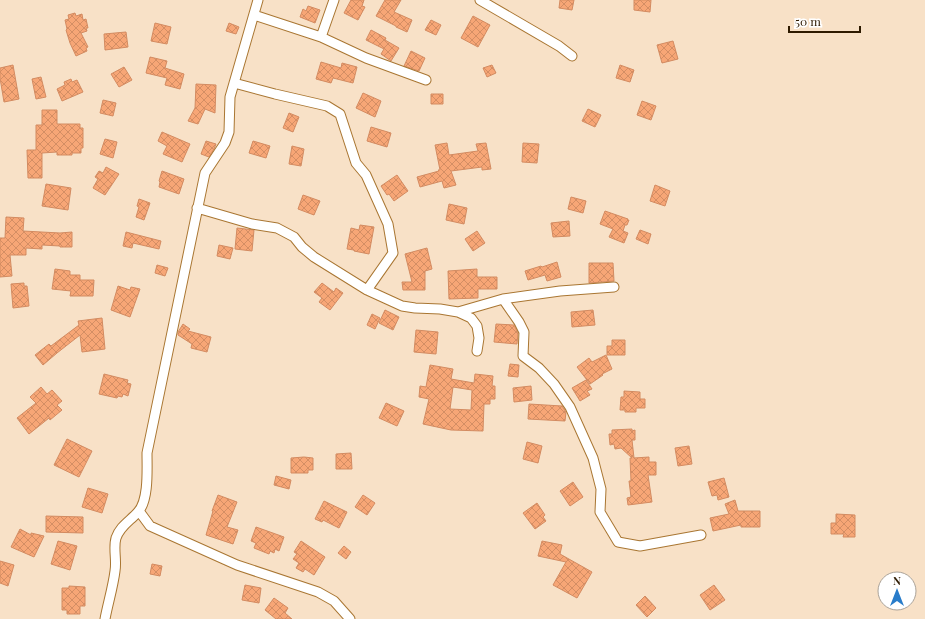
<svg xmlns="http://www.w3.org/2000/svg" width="925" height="619" font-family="'Playfair Display',serif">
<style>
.building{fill:url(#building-cross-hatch);stroke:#d38b61;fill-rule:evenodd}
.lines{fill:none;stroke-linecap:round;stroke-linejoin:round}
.street-casing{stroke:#a97632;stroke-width:11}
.street{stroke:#fff;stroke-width:9}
</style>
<defs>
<pattern id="building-cross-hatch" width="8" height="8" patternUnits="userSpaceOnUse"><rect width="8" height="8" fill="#f7a676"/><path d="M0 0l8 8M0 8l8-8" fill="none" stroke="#d48e64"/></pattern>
</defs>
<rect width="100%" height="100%" fill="#f8e1c7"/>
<path class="building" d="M351 0H364L362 6 365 7 358 20 344 13Z
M385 0H401L394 12 412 20 407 32 396 27V26L376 16Z
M560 0H574L572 10 559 8Z
M634 0H651L650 12 634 10Z
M308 6 320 10 315 23 300 17 303 9 306 11Z
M75 13 76 16 82 14 83 20 86 19 88 28H86L87 31 81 33 88 47 86 48 87 51 76 56 70 43 66 30 67 29 65 20 69 19 68 15Z
M473 16 490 25 478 47 461 38Z
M431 20 441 25 436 35 425 30Z
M155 23 171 27 167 44 151 41Z
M229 23 239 27 236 34 226 31Z
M371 30 386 38 385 40 399 48 391 61 381 54 384 49 366 40Z
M126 32 128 47 105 50 104 34Z
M673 41 678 59 662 63 657 45Z
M411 51 425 58 419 71 404 66Z
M150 57 167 61 165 68 184 74 180 89 165 85 167 78 146 73Z
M321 62 341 68 342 63 357 67 353 83 333 78 331 83 316 79Z
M13 65 19 99 4 102 0 78V68Z
M492 65 496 73 487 77 483 68Z
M620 65 634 70 630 82 616 78Z
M124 67 132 80 119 87 111 74Z
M41 77 46 97 36 99 32 79Z
M71 79 72 82 77 80 83 92 62 101 57 89 65 85 64 82Z
M196 84 216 85 215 113 205 109 198 124 188 121 195 108Z
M363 93 381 101 375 117 356 108Z
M431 94H443V104H431Z
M103 100 116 103 113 116 100 113Z
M642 101 656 106 651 120 637 115Z
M588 109 601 115 595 127 582 121Z
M42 110H57V124H80V128H83V148H81V153H72V155H57V152L42 153V178H28L27 150H36V125H42Z
M289 113 299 117 293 132 283 128Z
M371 127 391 133 387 147 367 141Z
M162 132 190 144 182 162 163 154 167 146 158 141Z
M105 139 117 142 113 158 100 154Z
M206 141 216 144 214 149 209 157 201 154Z
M253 141 270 146 266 158 249 153Z
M447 143 449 155 478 151 476 144 486 143 491 169 482 170V167L451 171 456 185 444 188 442 181 420 187 417 177 439 171 438 170H440L435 145Z
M523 143 539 144 537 163 522 162Z
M292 146 304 149 301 166 289 164Z
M106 167 119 174 105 195 93 188 98 179 95 177 99 171 103 173Z
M162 171 184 179 179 194 159 187 160 182 159 181Z
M397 175 408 191 394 201 389 194 387 195 381 186Z
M46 184 71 188 68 210 42 206Z
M655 185 670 191 665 206 650 201Z
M303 195 320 201 314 215 298 209Z
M571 197 586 201 583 213 568 209Z
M139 199 150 203 144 220 136 217 139 207 137 206Z
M449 204 467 208 464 224 446 220Z
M605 211 628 219 627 220H629L627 225H625L623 231 628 233 624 243 609 237 613 229 600 224Z
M6 217 24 218 23 231 60 233 72 232V247H60V246L42 245V249L26 248V255H10L12 276 0 277V238H5Z
M569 221 570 236 553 237 551 223Z
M360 225 374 227 369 254 354 251V250L347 249 351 228 359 230Z
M237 228 254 230 252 251 235 249Z
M640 230 651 234 648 244 636 239Z
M477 231 485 243 473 251 465 239Z
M126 232 161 241 159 249 133 243 132 248 123 246Z
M219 245 233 248 230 259 217 256Z
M427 248 432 269 425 271V290H403L402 282H412L405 254Z
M557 262 561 277 547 281 545 275 528 280 525 271 541 266 542 267Z
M589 263H613L614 281 589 283Z
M157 265 168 268 165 276 155 273Z
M55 269 70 271V275H80V280H94L93 296H70L71 291 52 289Z
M477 269V277H497V289H478V298L449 299 448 271Z
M24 283V286H27L29 306 13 308 11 284Z
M322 283 334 292 336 288 343 293 330 310 319 302 322 298 314 292Z
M118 286 130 290 131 287 140 289 130 317 111 310Z
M385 310 399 317 393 330 379 323Z
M593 310 595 325 572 327 571 312Z
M372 314 380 318 375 329 367 325Z
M102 318 105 349 82 352 80 335 57 353 43 365 35 355 49 344 51 346 79 325 78 321Z
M183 324 190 329 188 331 211 337 207 352 191 348 192 344 178 335V332Z
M496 324 514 325 518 333 517 344 494 342Z
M416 330 438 332 436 354 414 352Z
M612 340H625V355H607V346H612Z
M606 355 612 369 602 374 603 375 590 384 577 367 589 358 592 362Z
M510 364 519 365 518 377 508 376Z
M430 365 453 369 451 379 474 383 475 374 493 376 492 386H495V399H490V404H484L483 431 451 430 423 424 429 399 419 397 420 386 426 387ZM453 387 472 390 471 410 450 409Z
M104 374 128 380 127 383 131 384 128 396 123 394 122 397 118 396 117 398 99 394Z
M586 380 592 389 587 391 590 395 580 401 572 388Z
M531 386 532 400 514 402 513 388Z
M41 387 47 394 52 390 62 401 57 405 62 410 50 420 49 418 29 434 17 418 36 403 30 397Z
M624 391 640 392V399H645V408H636V412H625V410H620L621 397H624Z
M386 403 404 411 397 426 379 418Z
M529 404 562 406 566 412 565 421 528 419Z
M632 429V431L635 430V440H632L634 458 649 457V462H656V475H648L652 502 628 505 627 498 631 497 629 481H631L630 458H632L621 448 615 449 614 444 610 445 609 434H612V430Z
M67 439 92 451 79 477 54 465Z
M527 442 542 446 538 463 523 459Z
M689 446 692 464 678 466 675 448Z
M351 453 352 469H336V454Z
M304 457 313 458V470H308V473H291V458Z
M276 476 291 480 289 489 274 485Z
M724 478 729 497 718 500 717 495 712 496 708 482Z
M573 482 583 497 570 506 560 491Z
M88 488 108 494 102 513 82 507Z
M218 495 237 502 227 527 238 530 233 544 206 535 213 511H212Z
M363 495 375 503 367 515 355 507Z
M735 500 738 511H760V527H741V525L713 531 710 518 729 514 725 504Z
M324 501 347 512 339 528 323 520 322 522 315 519Z
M537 503 545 515 543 517 546 521 535 529 523 513Z
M836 514 855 515V537H843L844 534H831V523H836Z
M46 516 83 517V533L46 532Z
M256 527 284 537 279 551 275 549 274 553 270 551 269 554 254 548 256 543 251 541Z
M20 529 31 535V533L44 536 34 557 11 547Z
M58 541 77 546 70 570 51 564Z
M301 541 325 557 314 575 305 569 303 572 296 568 299 563 293 559 297 554 294 552Z
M542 541 562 545 560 554 592 572 577 598 553 585 566 562 538 556Z
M344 546 351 552 346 559 338 553Z
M0 561 14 565 8 586 0 583Z
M152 564 162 566 160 576 150 574Z
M245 585 261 588 259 603 242 600Z
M714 585 725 600 710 610 700 595Z
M69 586 85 587V606H80V614H67V610H62V588H69Z
M645 596 656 608 647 617 636 605Z
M274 598 288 608 285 613 292 619H276L265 610Z"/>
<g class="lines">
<defs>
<path id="street" d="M480 0 559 46 572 56
M254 15 321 37 366 58 426 80
M321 37 334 0
M234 83 275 94 327 106 340 114 356 163 366 175 388 224 393 253 367 290
M197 208 252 224 277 228 294 237 302 247 314 257 367 290 402 306 415 308 440 309 458 312 471 318 477 326 479 338 477 351
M503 299 519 322 524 332 523 356 539 368 554 384 570 407 593 458 601 489 600 512 618 542 640 546 701 535
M458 312 503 299 560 291 614 287
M139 511 150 526 237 565 318 592 334 601 350 619
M105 619C108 603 113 587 115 571 117 560 113 548 116 538 120 526 130 521 138 512 149 500 147 469 147 453L205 173 225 143 229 132 230 97 258 0"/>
</defs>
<use href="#street" class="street-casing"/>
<use href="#street" class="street"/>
</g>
<g transform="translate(897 591)"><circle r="19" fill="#ffffff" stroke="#aba399"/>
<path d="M0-3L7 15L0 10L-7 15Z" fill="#287cca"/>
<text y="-6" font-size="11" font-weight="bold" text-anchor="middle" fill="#2e1a00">N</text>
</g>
<path d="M789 26v6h71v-6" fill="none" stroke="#2e1a00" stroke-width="2"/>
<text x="795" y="26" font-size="12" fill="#2e1a00" stroke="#ffffff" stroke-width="3" paint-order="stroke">50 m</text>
</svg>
